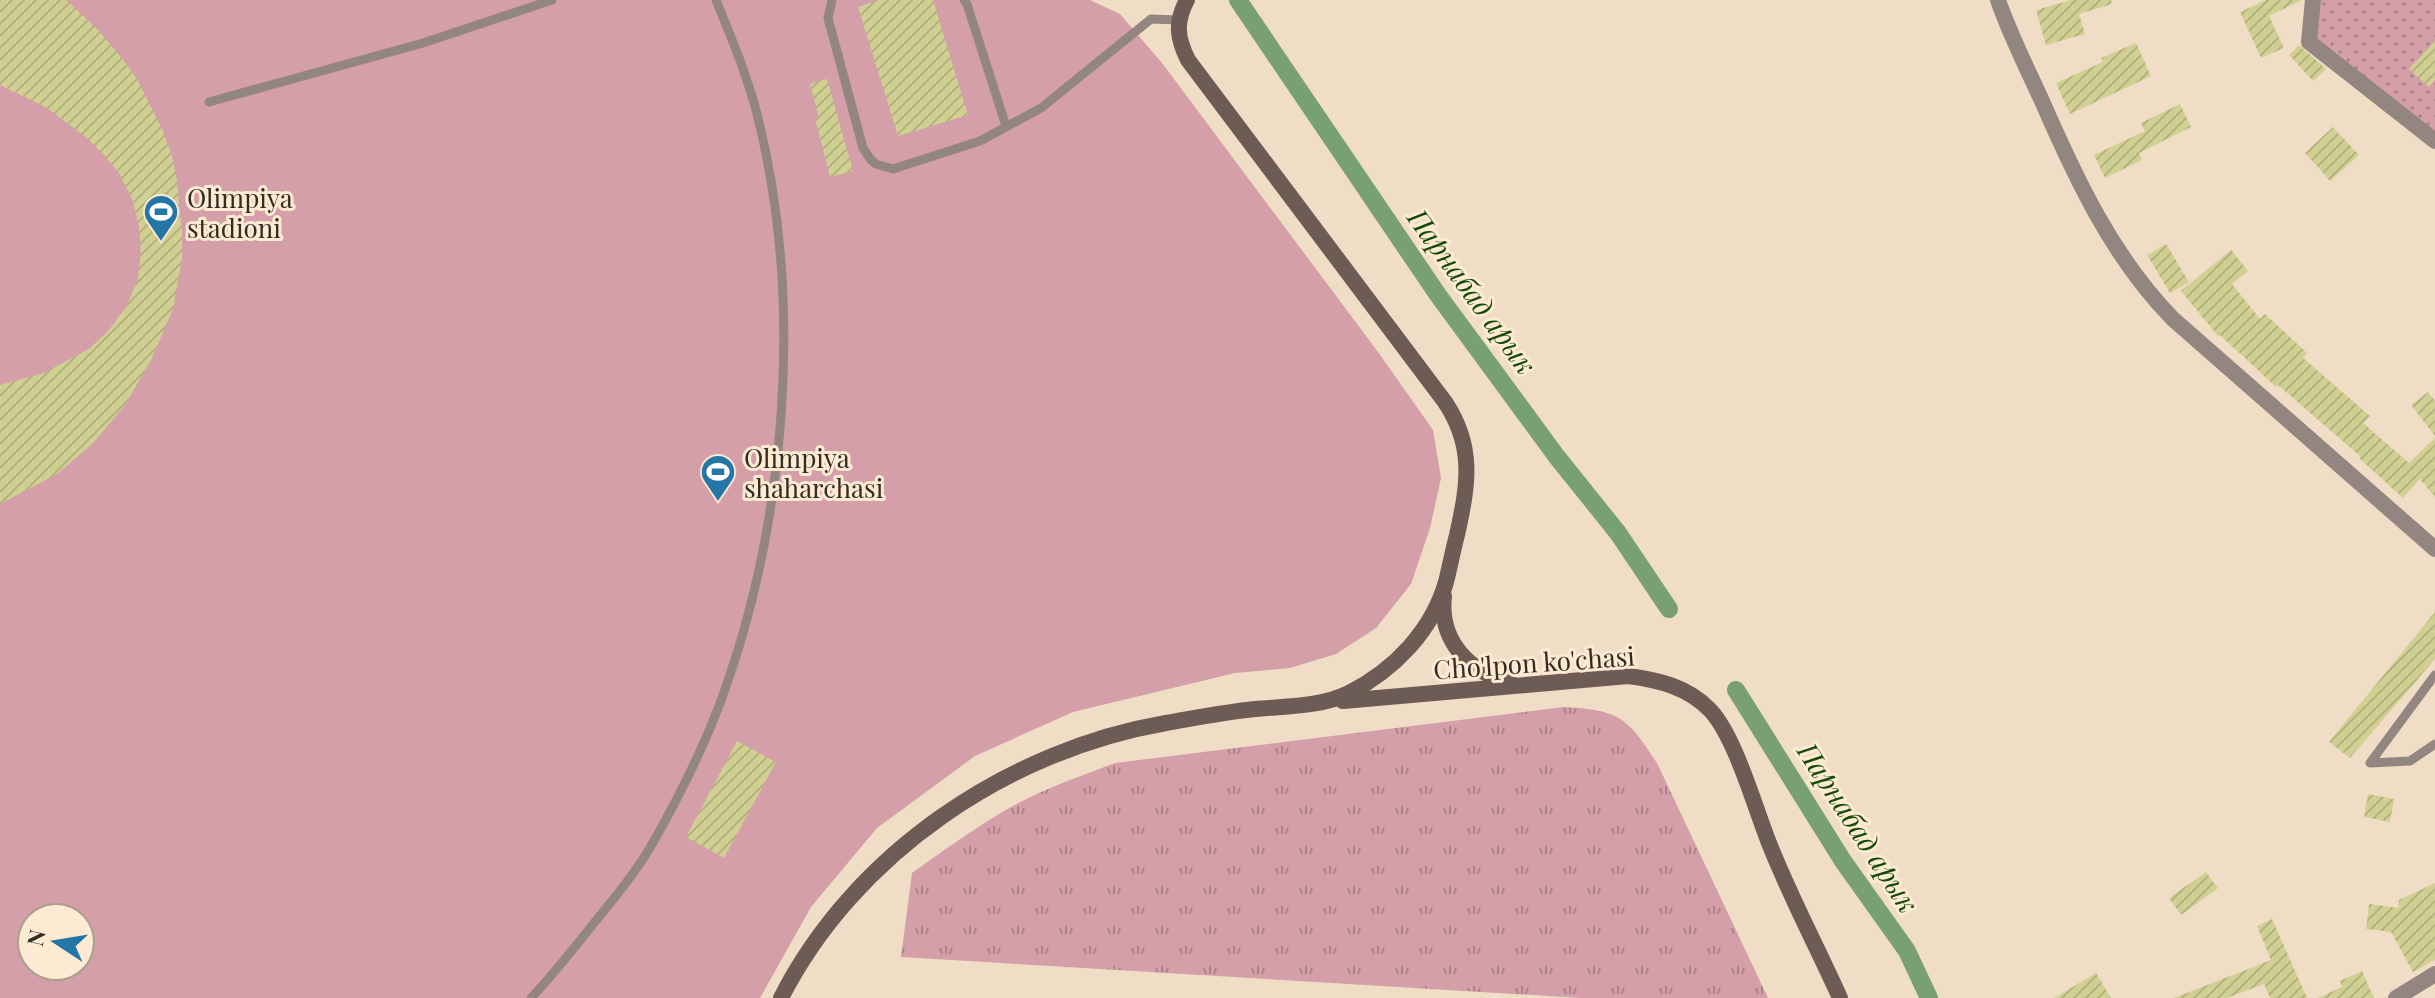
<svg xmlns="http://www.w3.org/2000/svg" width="2435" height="998" font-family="'Playfair Display',serif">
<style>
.grass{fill:url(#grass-tufts)}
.park{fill:#d49fa8;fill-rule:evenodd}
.garden{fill:url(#garden-dots)}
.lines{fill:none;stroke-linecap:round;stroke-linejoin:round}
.canal{stroke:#79a072;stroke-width:18}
.building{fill:url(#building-hatch)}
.service{stroke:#938681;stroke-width:9}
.minor{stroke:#938681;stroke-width:16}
.secondary{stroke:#6d5b55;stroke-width:16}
.labels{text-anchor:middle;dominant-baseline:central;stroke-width:6;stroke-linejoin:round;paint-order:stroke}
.poi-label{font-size:26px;fill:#332c23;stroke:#fdead2;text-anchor:start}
.street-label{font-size:26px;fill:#332c23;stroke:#fdead2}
.water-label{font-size:28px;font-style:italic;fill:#144a07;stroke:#fdead2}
</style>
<defs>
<pattern id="grass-tufts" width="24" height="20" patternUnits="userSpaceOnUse" patternTransform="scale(2)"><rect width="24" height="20" fill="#d49fa8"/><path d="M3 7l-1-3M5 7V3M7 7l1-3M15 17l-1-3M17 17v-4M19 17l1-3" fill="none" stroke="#ad8288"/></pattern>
<pattern id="garden-dots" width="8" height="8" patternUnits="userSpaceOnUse" patternTransform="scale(2)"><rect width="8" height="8" fill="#d49fa8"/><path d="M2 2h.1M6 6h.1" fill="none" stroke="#ad8288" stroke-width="1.8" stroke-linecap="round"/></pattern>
<pattern id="building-hatch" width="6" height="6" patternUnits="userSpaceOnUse" patternTransform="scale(2)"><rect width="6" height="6" fill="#d1d093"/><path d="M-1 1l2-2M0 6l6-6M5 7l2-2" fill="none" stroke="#b4b37e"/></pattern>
</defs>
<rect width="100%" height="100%" fill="#efddc5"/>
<path class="grass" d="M1563 707C1618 710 1627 716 1657 763L1768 998H1581L901 957 912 873C943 851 973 829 1006 810 1040 790 1078 777 1115 763Z"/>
<path class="park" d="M0 0H1090L1120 14 1162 63 1378 352 1433 430 1441 478 1430 528 1411 584 1376 628 1336 654 1290 668 1235 673 1073 712 975 756 877 828 811 907 760 998H0ZM32 918H80V966H32Z"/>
<path class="garden" d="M2321 0H2435V144L2316 40Z"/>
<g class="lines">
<path class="canal" d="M1238 0 1438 295 1557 457 1618 533 1669 609
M1736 690 1843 861 1907 951 1929 998"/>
</g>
<path class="building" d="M0 0H66L96 28 117 52 137 79 163 131 172 156 177 181 182 233V258L173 309 151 360 125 405 93 443 57 474 0 504V385L44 373 89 349 109 330 126 307 138 279 141 252 139 226 132 199 119 173 104 155 87 138 47 108 0 85Z
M879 0H933L968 115 898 136 858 7Z
M2071 0H2111L2112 4 2079 14 2085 34 2046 45 2036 10Z
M2266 0H2302L2269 16 2284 48 2261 58 2240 12Z
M2435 41V80L2429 87 2409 69Z
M2136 43 2151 76 2070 114 2056 83 2103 62 2101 58Z
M2299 45 2326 69 2313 81 2289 55Z
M827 79 853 171 830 177 815 118 819 117 810 84Z
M2180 104 2191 127 2139 153 2142 160 2105 178 2094 155 2145 131 2141 123Z
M2333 127 2359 155 2330 181 2305 153Z
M2166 244 2189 282 2170 293 2147 255Z
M2231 250 2248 271 2232 284 2260 319 2265 314 2307 353 2303 358 2370 416 2363 423 2409 463 2435 438V497L2420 479 2403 498 2359 458 2360 456 2278 385 2276 387 2220 335 2218 336 2181 291Z
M2428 392 2435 401V436L2411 405Z
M2435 612V659L2350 758 2329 742Z
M737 741 776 762 724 858 686 837Z
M2368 794 2394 799 2390 822 2364 817Z
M2206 872 2218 888 2181 915 2169 898Z
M2435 883V960L2413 972 2391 932 2366 929 2369 904 2398 908 2399 900Z
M2272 919 2307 998H2270L2264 984 2227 998H2174L2271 960 2257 926Z
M2362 971 2374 998H2318L2342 987 2340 981Z
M2096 973 2111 998H2054Z"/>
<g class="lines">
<path class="service" d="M832 0 828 18 863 148 871 160 876 164 893 169 980 141 1041 108 1151 19 1178 20
M964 0 967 4 1006 126
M209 102 423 43 552 0
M2370 763 2435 675
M2370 763 2410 761 2435 744
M531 998C552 976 571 952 590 928 611 902 634 875 651 846 678 799 703 749 722 698 787 519 804 299 757 114 747 75 731 37 716 0"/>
<path class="minor" d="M1998 0C2010 35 2027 68 2042 101 2076 179 2113 258 2173 319L2435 549
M2313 0 2309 42 2435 141
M2396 998 2435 974"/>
<path class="secondary" d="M1444 596C1439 640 1468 672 1510 682
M1343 701 1628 676C1659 680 1688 687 1710 710 1735 736 1755 808 1769 843 1790 896 1817 947 1840 998
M781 998C854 854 1008 750 1166 723 1195 718 1225 712 1255 709 1286 706 1321 707 1349 693 1394 670 1432 631 1446 582 1450 566 1453 550 1457 535 1468 485 1475 447 1445 402L1188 60C1177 38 1175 22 1187 0"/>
</g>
<defs>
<symbol id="stadium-pin" viewBox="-11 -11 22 30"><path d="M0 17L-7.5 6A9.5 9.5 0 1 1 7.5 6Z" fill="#2476a7" stroke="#fdead2"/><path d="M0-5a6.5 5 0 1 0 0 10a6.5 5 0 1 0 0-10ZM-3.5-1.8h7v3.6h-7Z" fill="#fff"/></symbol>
</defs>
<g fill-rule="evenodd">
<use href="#stadium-pin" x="141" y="192" width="40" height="54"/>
<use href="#stadium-pin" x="698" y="452" width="40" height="54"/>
</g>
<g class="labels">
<g class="poi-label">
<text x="187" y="197">Olimpiya<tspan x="187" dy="30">stadioni</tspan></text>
<text x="744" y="457">Olimpiya<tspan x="744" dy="30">shaharchasi</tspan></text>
</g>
<g class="street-label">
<text transform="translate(1534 662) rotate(-4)">Cho'lpon ko'chasi</text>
</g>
<g class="water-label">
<text transform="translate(1473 291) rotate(54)">Парнабад арык</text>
<text transform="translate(1859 827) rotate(57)">Парнабад арык</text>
</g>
</g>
<g transform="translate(56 942) rotate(282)"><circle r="38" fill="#fdead2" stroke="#ac9e8c" stroke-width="2"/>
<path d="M0-6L14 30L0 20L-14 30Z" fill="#2476a7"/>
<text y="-12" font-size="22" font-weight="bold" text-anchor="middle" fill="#332c23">N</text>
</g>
</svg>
